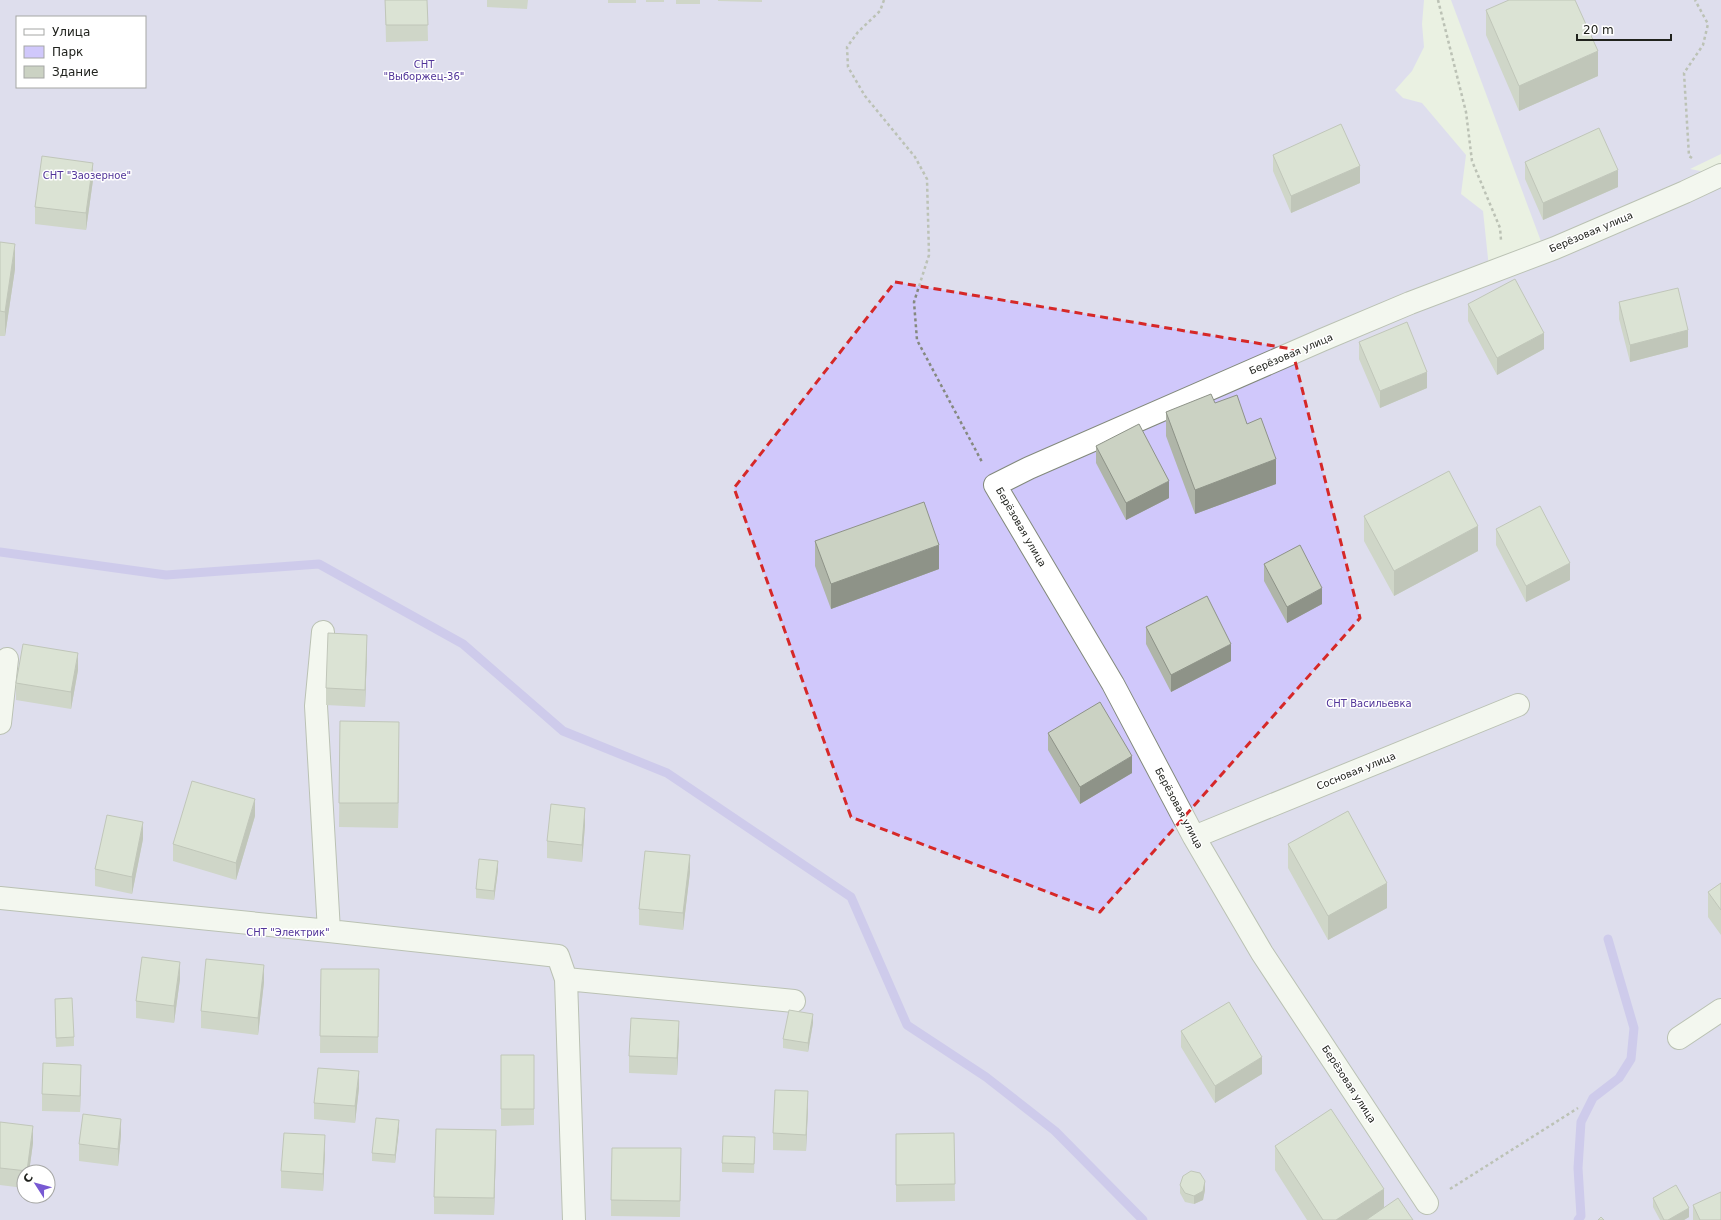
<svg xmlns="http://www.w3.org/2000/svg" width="1721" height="1220" font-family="'DejaVu Sans',sans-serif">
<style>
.green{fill:#d0c8fb;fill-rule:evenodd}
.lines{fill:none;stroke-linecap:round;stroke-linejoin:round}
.stream{stroke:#ae9ef6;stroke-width:9}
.street-casing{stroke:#82897b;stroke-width:24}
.path{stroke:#85897f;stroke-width:2.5;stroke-dasharray:3 3;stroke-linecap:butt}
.street{stroke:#fff;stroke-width:22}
.wall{fill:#afb5a8}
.shaded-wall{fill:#8e9388}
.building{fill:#cbd2c3;stroke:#8e9388}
.marked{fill:none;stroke:#d62828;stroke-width:3;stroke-dasharray:8 5;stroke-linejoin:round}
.labels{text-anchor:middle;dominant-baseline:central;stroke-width:3;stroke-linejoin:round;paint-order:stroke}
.park-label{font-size:10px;fill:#513499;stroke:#fff}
.street-label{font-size:10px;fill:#20221d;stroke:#fff}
</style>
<rect width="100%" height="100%" fill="#eaf1e2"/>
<path class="green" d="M0 0H1424L1422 24 1424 47 1412 71 1395 90 1403 98 1422 103 1466 155 1461 194 1483 211 1489 268 1545 252 1451 0H1721V154L1690 169 1721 175V1220H0ZM17 17H145V87H17ZM24 1172H48V1196H24Z"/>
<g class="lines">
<path class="stream" d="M0 552 166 575 319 564 463 644 563 731 667 773 851 897 907 1025 986 1077 1055 1131 1143 1220
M1578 1220 1581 1216 1578 1168 1581 1122 1593 1098 1619 1078 1631 1059 1634 1028 1608 939"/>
<defs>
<path id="street" d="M323 632 316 706 329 931
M0 723 7 659
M1194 837 1518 705
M0 898 329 931 558 956 566 979 574 1220
M566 979 794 1001
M1679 1038 1721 1010
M1427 1203 1262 953 1194 837 1113 684 995 485 1029 468 1322 340 1410 303 1555 248 1685 192 1721 175"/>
</defs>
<use href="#street" class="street-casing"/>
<path class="path" d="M884 0 880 11 858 32 847 47 848 67 865 96 915 157 927 179 929 255 914 302 917 340 982 462
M1438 0 1466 112 1472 161 1500 228 1501 240
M1692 158 1689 156 1684 73 1703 45 1708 24 1695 0
M1450 1189 1578 1108"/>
<use href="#street" class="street"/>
</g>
<path class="wall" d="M385 0H427L428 41 386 42Z
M487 0H528L527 9 487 7Z
M608 0H636V3H608Z
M646 0H664V2H646Z
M676 0H700V4H676Z
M718 0H762V2L718 1Z
M1486 10 1598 76 1519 111 1486 35Z
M1273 155 1360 183 1291 213 1273 171Z
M1525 162 1618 187 1543 220 1525 179Z
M93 180 86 230 35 224V207Z
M0 242 15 269 5 336H0Z
M1619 302 1688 347 1630 362 1619 319Z
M1468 304 1544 349 1497 375 1468 321Z
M1359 342 1427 388 1380 408 1359 359Z
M1215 403 1247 424 1276 484 1195 514 1166 436V412Z
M1096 446 1169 498 1126 520 1096 463Z
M1364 516 1478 551 1394 596 1364 541Z
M1496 529 1570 580 1526 602 1496 545Z
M815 541 939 569 831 609 815 566Z
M1264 564 1322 604 1287 623 1264 581Z
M1146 627 1231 661 1171 692 1146 644Z
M367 652 365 707 326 705V688Z
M78 670 71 709 16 700V683Z
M340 721 399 746 398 828 339 827Z
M1048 733 1132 773 1080 804 1048 750Z
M255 816 236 880 173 861V844Z
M585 825 582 862 547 858V841Z
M143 839 132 894 95 886V869Z
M1288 844 1387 908 1328 940 1288 868Z
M498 870 494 900 476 898V889Z
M690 872 683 930 639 925V909Z
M1721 883V935L1708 917V892Z
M321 969H379L378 1053H320Z
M180 979 174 1023 136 1018V1001Z
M264 982 258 1035 201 1028V1011Z
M55 1007 74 1037V1046L56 1047Z
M813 1023 808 1052 783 1048V1039Z
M1181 1031 1262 1074 1215 1103 1181 1047Z
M679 1038 677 1075 629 1073V1056Z
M501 1055H534V1125L501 1126Z
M81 1081 80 1112 42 1111V1094Z
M359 1088 355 1123 314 1119V1103Z
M808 1108 806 1151 773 1150V1133Z
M0 1122 33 1143 29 1172H24V1188L0 1185Z
M399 1129 395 1163 372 1161V1153Z
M954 1133 955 1201 896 1202V1134Z
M121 1135 118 1166 79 1161V1144Z
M755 1146 754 1173 722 1172V1163Z
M1275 1146 1384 1208 1413 1220H1307L1275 1170Z
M496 1147 494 1215 434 1214V1197Z
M325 1152 323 1191 281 1188V1171Z
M681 1165 680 1217 611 1216V1200Z
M1180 1185 1205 1190 1203 1200 1194 1204 1185 1202 1180 1193Z
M1653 1198 1689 1217 1684 1220H1660L1653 1207Z
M1693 1205 1721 1220H1693Z"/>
<path class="shaded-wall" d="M1598 51V76L1519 111V86Z
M93 163V180L86 230V213Z
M1360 166V183L1291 213V196Z
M1618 170V187L1543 220V203Z
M15 244V269L5 336V312Z
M1688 330V347L1630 362V345Z
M1544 333V349L1497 375V358Z
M1427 372V388L1380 408V391Z
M1276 459V484L1195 514V490Z
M1169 481V498L1126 520V503Z
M1478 526V551L1394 596V571Z
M939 545V569L831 609V584Z
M1570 563V580L1526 602V586Z
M1322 588V604L1287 623V607Z
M367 635V652L365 707V690Z
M1231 644V661L1171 692V675Z
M78 653V670L71 709V692Z
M399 722V746L398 828V803Z
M1132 756V773L1080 804V787Z
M255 799V816L236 880V863Z
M585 808V825L582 862V845Z
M143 822V839L132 894V877Z
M690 855V872L683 930V913Z
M498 861V870L494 900V891Z
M1387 883V908L1328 940V916Z
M180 962V979L174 1023V1006Z
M264 965V982L258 1035V1018Z
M813 1014V1023L808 1052V1043Z
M679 1021V1038L677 1075V1058Z
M1262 1057V1074L1215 1103V1086Z
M81 1065V1081L80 1112V1096Z
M359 1071V1088L355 1123V1106Z
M808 1091V1108L806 1151V1135Z
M121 1119V1135L118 1166V1149Z
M399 1120V1129L395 1163V1155Z
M33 1126V1143L29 1172H27Z
M496 1130V1147L494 1215V1198Z
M325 1135V1152L323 1191V1174Z
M1205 1181V1190L1203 1200 1194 1204V1196Z
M1384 1189V1214L1374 1220H1336Z
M1689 1208V1217L1684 1220H1668Z"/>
<path class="building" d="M385 0H427L428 25H386Z
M1509 0H1575L1598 51 1519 86 1486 10Z
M1341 124 1360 166 1291 196 1273 155Z
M1599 128 1618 170 1543 203 1525 162Z
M42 156 93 163 86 213 35 207Z
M0 242 15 244 5 312 0 311Z
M1515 279 1544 333 1497 358 1468 304Z
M1678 288 1688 330 1630 345 1619 302Z
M1407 322 1427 372 1380 391 1359 342Z
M1211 394 1215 403 1237 395 1247 424 1261 418 1276 459 1195 490 1166 412Z
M1139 424 1169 481 1126 503 1096 446Z
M1449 471 1478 526 1394 571 1364 516Z
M924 502 939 545 831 584 815 541Z
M1540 506 1570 563 1526 586 1496 529Z
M1300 545 1322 588 1287 607 1264 564Z
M1207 596 1231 644 1171 675 1146 627Z
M328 633 367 635 365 690 326 688Z
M23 644 78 653 71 692 16 683Z
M1100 702 1132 756 1080 787 1048 733Z
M340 721 399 722 398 803H339Z
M192 781 255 799 236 863 173 844Z
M551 804 585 808 582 845 547 841Z
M1348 811 1387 883 1328 916 1288 844Z
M107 815 143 822 132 877 95 869Z
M645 851 690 855 683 913 639 909Z
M479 859 498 861 494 891 476 889Z
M1721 883V910L1708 892Z
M142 957 180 962 174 1006 136 1001Z
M206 959 264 965 258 1018 201 1011Z
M321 969H379L378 1037 320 1036Z
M72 998 74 1037 56 1038 55 999Z
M1229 1002 1262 1057 1215 1086 1181 1031Z
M789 1010 813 1014 808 1043 783 1039Z
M631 1018 679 1021 677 1058 629 1056Z
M501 1055H534V1109H501Z
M43 1063 81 1065 80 1096 42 1094Z
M318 1068 359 1071 355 1106 314 1103Z
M775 1090 808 1091 806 1135 773 1133Z
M1331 1109 1384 1189 1336 1220H1323L1275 1146Z
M83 1114 121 1119 118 1149 79 1144Z
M376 1118 399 1120 395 1155 372 1153Z
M0 1122 33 1126 27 1171 0 1168Z
M436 1129 496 1130 494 1198 434 1197Z
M284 1133 325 1135 323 1174 281 1171Z
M954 1133 955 1184 896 1185V1134Z
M723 1136 755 1137 754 1164 722 1163Z
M612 1148H681L680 1201 611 1200Z
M1191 1171 1200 1173 1205 1181 1203 1191 1194 1196 1185 1193 1180 1185 1183 1176Z
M1676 1185 1689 1208 1668 1220H1664L1653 1198Z
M1721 1192V1220H1700L1693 1205Z
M1398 1198 1413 1220H1366Z
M1601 1217 1604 1220H1598Z"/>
<path d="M0 0H1721V1220H0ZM895 282 1292 349 1360 618 1100 912 851 817 734 488Z" fill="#eaf1e2" fill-opacity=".55" fill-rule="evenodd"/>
<path class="marked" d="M895 282 1292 349 1360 618 1100 912 851 817 734 488Z"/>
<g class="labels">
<g class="park-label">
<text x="424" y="64">СНТ<tspan x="424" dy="12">"Выборжец-36"</tspan></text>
<text x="87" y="175">СНТ "Заозерное"</text>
<text x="1369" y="703">СНТ Васильевка</text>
<text x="288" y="932">СНТ "Электрик"</text>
</g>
<g class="street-label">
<text transform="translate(1591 232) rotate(-23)">Берёзовая улица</text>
<text transform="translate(1291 354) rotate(-23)">Берёзовая улица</text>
<text transform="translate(1021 527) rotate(60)">Берёзовая улица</text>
<text transform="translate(1356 771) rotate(-22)">Сосновая улица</text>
<text transform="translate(1179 808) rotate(62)">Берёзовая улица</text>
<text transform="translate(1349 1084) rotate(57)">Берёзовая улица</text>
</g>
</g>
<rect x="16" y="16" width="130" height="72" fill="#ffffff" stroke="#a6a7a5"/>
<rect x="24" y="29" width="20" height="6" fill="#ffffff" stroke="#a6a7a5"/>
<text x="52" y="36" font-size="12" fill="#20221d">Улица</text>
<rect x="24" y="46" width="20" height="12" fill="#d0c8fb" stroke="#a6a7a5"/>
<text x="52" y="56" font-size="12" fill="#20221d">Парк</text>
<rect x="24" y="66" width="20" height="12" fill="#cbd2c3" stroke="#a6a7a5"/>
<text x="52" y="76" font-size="12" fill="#20221d">Здание</text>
<g transform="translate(36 1184) rotate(306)"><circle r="19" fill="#ffffff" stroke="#a6a7a5"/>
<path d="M0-3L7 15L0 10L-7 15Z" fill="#7859d3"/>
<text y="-6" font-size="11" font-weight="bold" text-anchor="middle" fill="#20221d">С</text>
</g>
<path d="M1577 34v6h94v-6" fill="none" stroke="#20221d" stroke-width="2"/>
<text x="1583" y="34" font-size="12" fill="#20221d" stroke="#ffffff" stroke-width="3" paint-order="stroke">20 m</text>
</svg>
